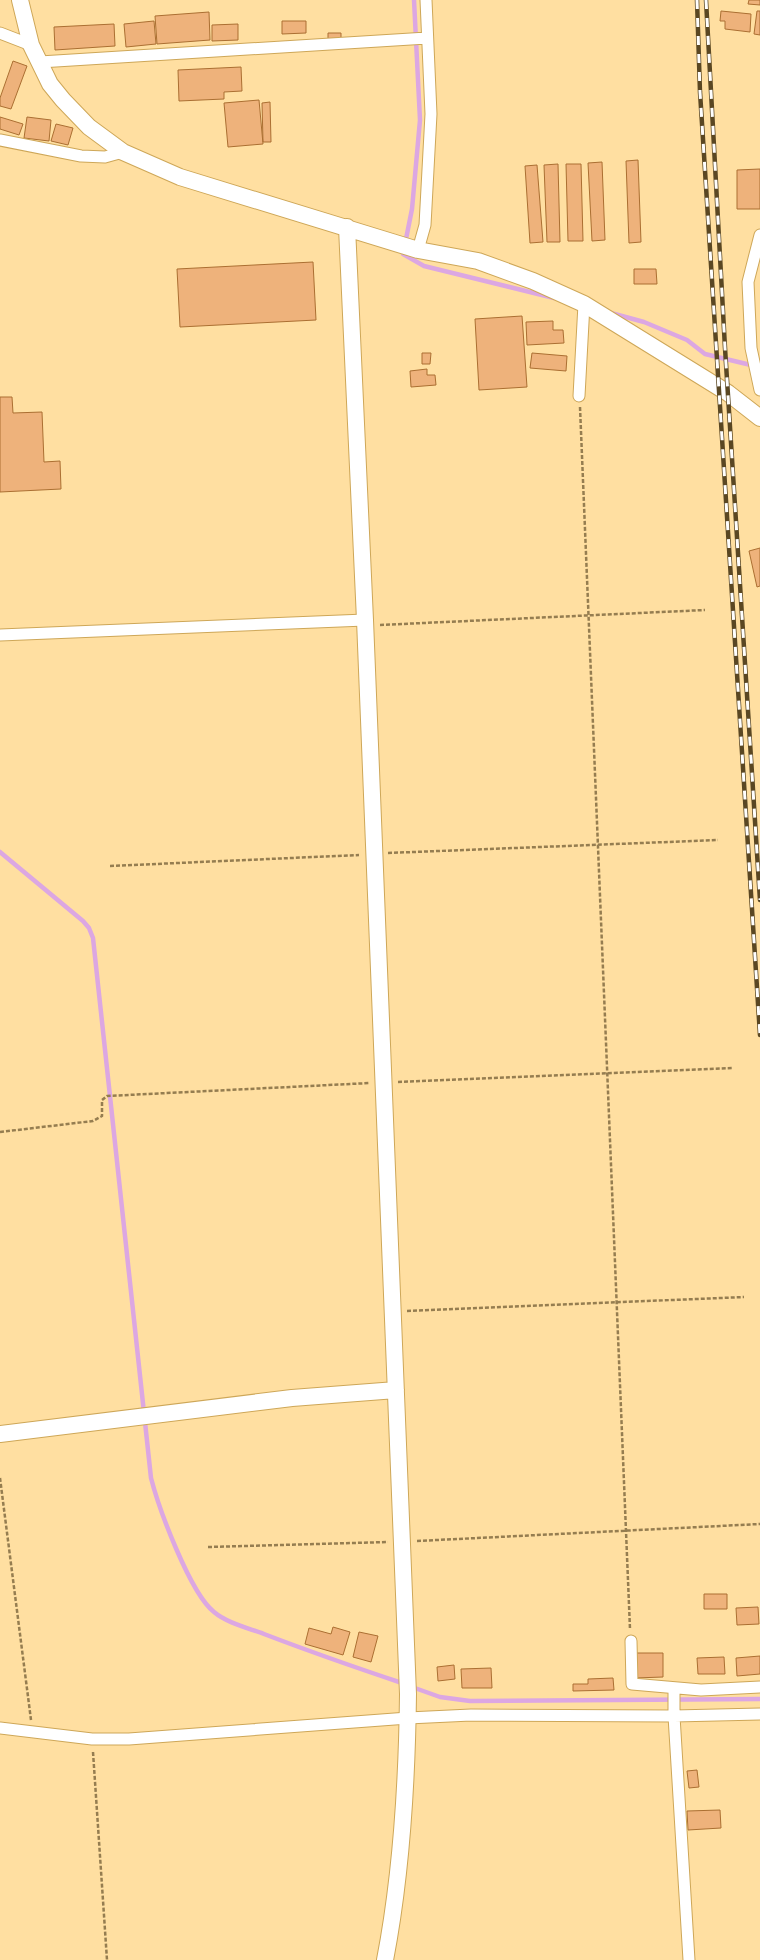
<svg xmlns="http://www.w3.org/2000/svg" width="760" height="1960" font-family="Literata,serif">
<style>
.lines{fill:none;stroke-linecap:round;stroke-linejoin:round}
.stream{stroke:#dca7e2;stroke-width:4.5}
.building{fill:#eeb27b;stroke:#ab6f32}
.street-casing{stroke:#cea758;stroke-width:13}
.secondary-casing{stroke:#cea758;stroke-width:18}
.path{stroke:#957d50;stroke-width:2.5;stroke-dasharray:4 2;stroke-linecap:butt}
.street{stroke:#fff;stroke-width:11}
.secondary{stroke:#fff;stroke-width:16}
.rail-casing{stroke:#5a4723;stroke-width:4.5}
.rail{stroke:#fff;stroke-width:3;stroke-dasharray:9;stroke-linecap:butt}
</style>
<rect width="100%" height="100%" fill="#ffdfa1"/>
<g class="lines">
<path class="stream" d="M414 0 420 120 412 209 403 254 424 266 554 298
M611 313 644 322 687 340 705 354 755 366
M0 852 83 921 89 928 93 938 151 1478C159 1509 190 1593 214 1612 227 1623 248 1628 264 1634 311 1652 357 1668 405 1684
M412 1687 440 1697 470 1701 760 1699"/>
</g>
<path class="building" d="M749 0H760V5L748 4Z
M721 11 751 14 750 32 725 29V21H720Z
M757 11H760V35L754 34Z
M209 12 210 40 157 44 155 16Z
M154 21 156 44 126 47 124 24Z
M282 21H306V33L282 34Z
M114 24 115 46 55 50 54 27Z
M238 24V40L212 41V25Z
M328 33H341V41H328Z
M13 61 27 66 11 109 0 106V98Z
M241 67 242 91 224 92V99L179 101 178 70Z
M259 100 263 144 228 147 224 103Z
M270 102 271 142H263L262 103Z
M0 117 23 124 19 135 0 129Z
M27 117 51 120 49 141 24 138Z
M56 124 73 128 68 145 51 141Z
M638 160 641 242 629 243 626 161Z
M602 162 605 240 592 241 588 163Z
M558 164 560 242H547L544 165Z
M566 164H581L583 241H568Z
M537 165 543 242 530 243 525 166Z
M760 169V209H737V170Z
M313 262 316 320 180 327 177 269Z
M634 269H656L657 284H634Z
M522 316 527 387 479 390 475 319Z
M553 321V330H563L564 343 527 345 526 322Z
M422 353H431L430 364H422Z
M532 353 567 356 566 371 530 368Z
M427 369V375H435L436 385 411 387 410 371Z
M0 397H12L13 413 42 412 44 462 60 461 61 489 0 492Z
M760 548V586L757 587 749 551Z
M704 1594H727V1609H704Z
M758 1607 759 1624 737 1625 736 1608Z
M333 1627 350 1632 343 1655 305 1644 309 1628 331 1634Z
M359 1632 378 1636 371 1662 353 1657Z
M634 1653H663V1677L635 1678Z
M760 1656V1674L737 1676 736 1658Z
M724 1657 725 1674H698L697 1658Z
M454 1665 455 1679 438 1681 437 1667Z
M491 1668 492 1688H462L461 1669Z
M613 1678 614 1690 573 1691V1684H588V1679Z
M697 1770 699 1787 689 1788 687 1771Z
M720 1810 721 1828 688 1830 687 1811Z"/>
<g class="lines">
<defs>
<path id="street" d="M0 33 31 45
M40 62 427 38
M0 140 81 156 105 157 123 152
M760 235 748 282 751 348 760 390
M418 250 425 225 431 114 426 0
M579 396 584 304
M0 635 365 620
M631 1641 632 1684 701 1690 760 1687
M674 1689V1716L689 1960
M0 1728 92 1739H129L408 1718 471 1715 674 1716 760 1714"/>
<path id="secondary" d="M20 0 31 45 50 84 63 100 89 127 123 152 180 177 418 250 478 261 533 281 584 304 728 393 760 418
M347 227 365 620 408 1694C407 1783 402 1872 385 1960
M0 1434 292 1398 396 1390"/>
</defs>
<use href="#street" class="street-casing"/>
<use href="#secondary" class="secondary-casing"/>
<path class="path" d="M580 407 630 1629
M380 625 705 610
M388 853 718 840
M110 866 359 855
M398 1082 732 1068
M0 1132 93 1121 102 1116V1100L107 1096 370 1083
M407 1311 744 1297
M0 1478 31 1720
M417 1541 760 1524
M208 1547 388 1542
M93 1752 107 1960"/>
<use href="#street" class="street"/>
<use href="#secondary" class="secondary"/>
<defs>
<path id="rail" d="M697 0 700 92 760 1035
M706 0 725 348 760 900"/>
</defs>
<use href="#rail" class="rail-casing"/>
<use href="#rail" class="rail"/>
</g>
</svg>
